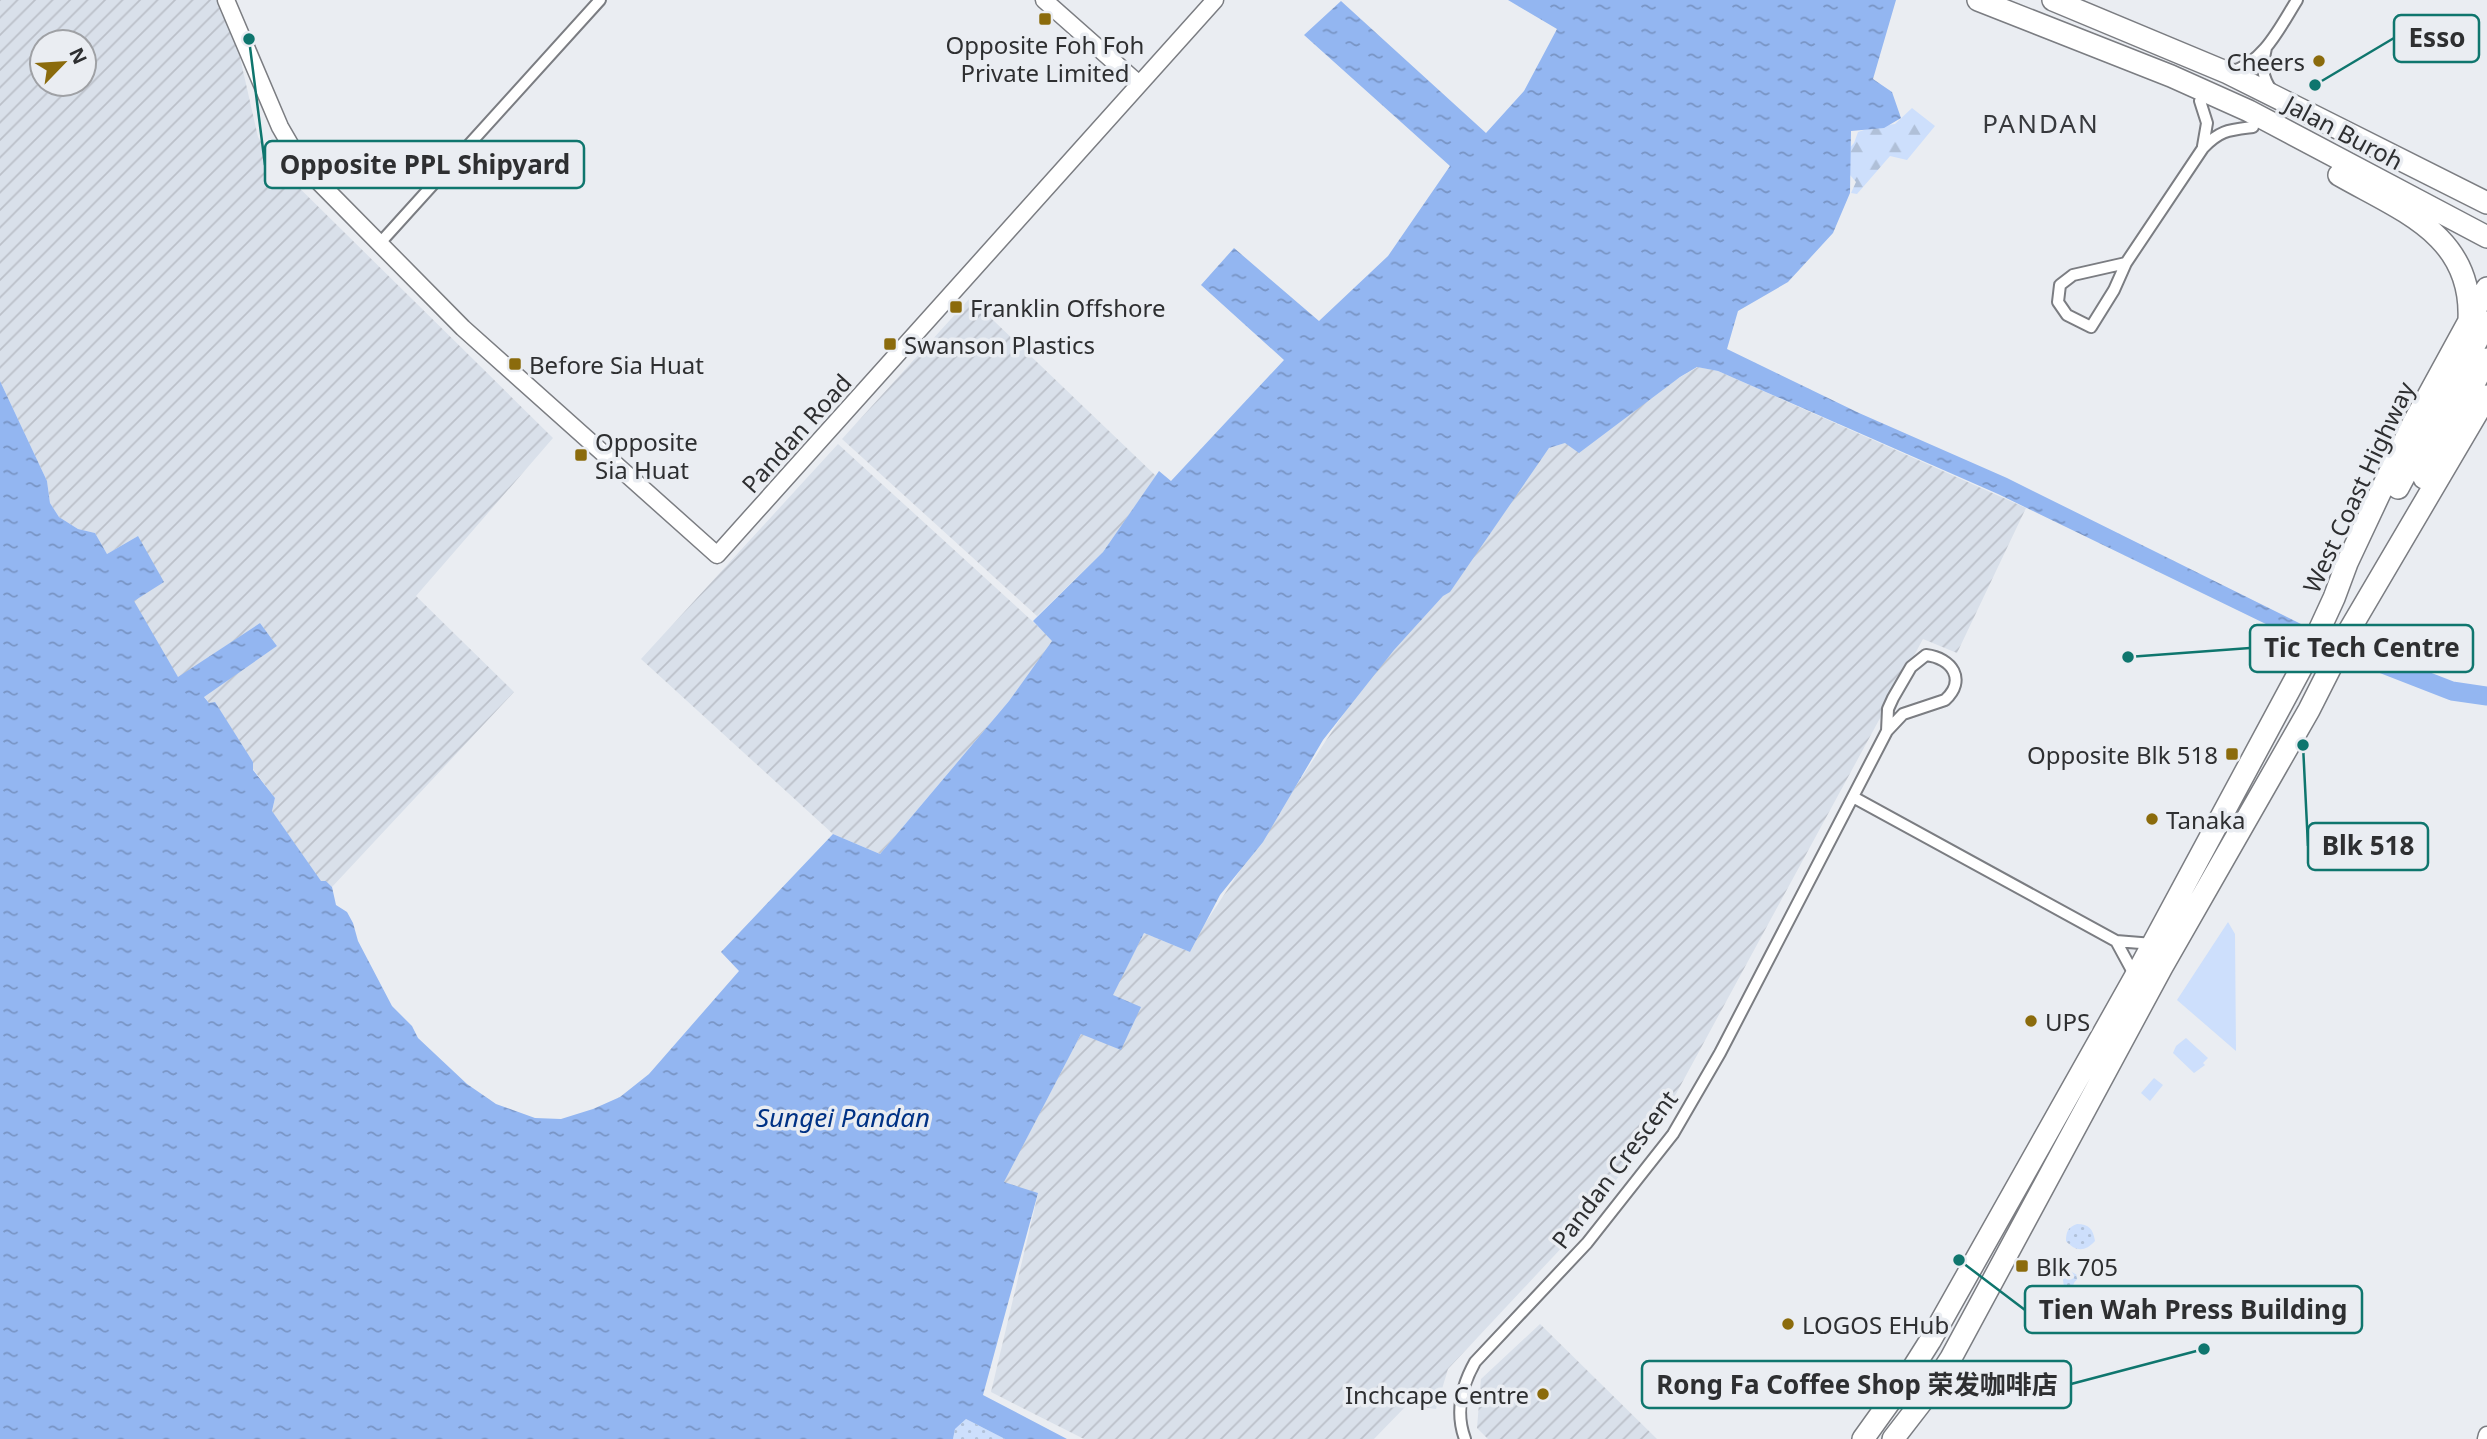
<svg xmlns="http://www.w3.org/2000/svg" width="2487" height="1439" font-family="'Noto Sans','Noto Sans SC',sans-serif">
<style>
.industrial{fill:url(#industrial-furrows);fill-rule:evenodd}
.grass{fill:#cddffc}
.forest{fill:url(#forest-firs)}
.park{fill:url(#park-dots)}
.water{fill:url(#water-ripples)}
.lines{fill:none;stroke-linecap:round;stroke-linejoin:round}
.river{stroke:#93b6f1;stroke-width:19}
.street-casing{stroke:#7b7d82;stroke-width:14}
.secondary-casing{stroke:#7b7d82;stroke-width:19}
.highway-casing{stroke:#7b7d82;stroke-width:24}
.street{stroke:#fff;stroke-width:10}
.secondary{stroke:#fff;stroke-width:16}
.highway{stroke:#fff;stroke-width:21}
.poi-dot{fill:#8b6b0c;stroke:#eaedf2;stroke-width:2.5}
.labels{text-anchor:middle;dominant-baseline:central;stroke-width:7;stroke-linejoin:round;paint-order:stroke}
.poi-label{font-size:24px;fill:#2e2f31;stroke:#eaedf2;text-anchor:start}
.street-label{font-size:24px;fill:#2e2f31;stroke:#eaedf2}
.neighbourhood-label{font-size:26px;letter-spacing:2px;fill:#37393d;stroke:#eaedf2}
.water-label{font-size:26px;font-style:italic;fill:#003285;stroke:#eaedf2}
.leader{fill:none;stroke:#0f766e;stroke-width:2.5}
.callout-dot{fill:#0f766e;stroke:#eaedf2;stroke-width:2.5}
.callout{fill:#eaedf2;stroke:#0f766e;stroke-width:2.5}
.callout-label{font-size:26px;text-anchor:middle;font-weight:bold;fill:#2e2f31}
</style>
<defs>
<pattern id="industrial-furrows" width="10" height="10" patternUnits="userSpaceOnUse" patternTransform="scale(1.75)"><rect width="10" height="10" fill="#d9e0ea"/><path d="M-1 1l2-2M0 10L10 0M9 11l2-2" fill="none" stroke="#bbc0c9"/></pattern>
<pattern id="forest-firs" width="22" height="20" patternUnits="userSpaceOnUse" patternTransform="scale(1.75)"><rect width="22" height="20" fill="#cddffc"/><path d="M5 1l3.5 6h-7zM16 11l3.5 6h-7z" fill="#b0c0d8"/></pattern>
<pattern id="park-dots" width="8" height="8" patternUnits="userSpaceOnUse" patternTransform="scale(1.75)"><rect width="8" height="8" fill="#cddffc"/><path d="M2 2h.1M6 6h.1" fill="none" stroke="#b0c0d8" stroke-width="1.8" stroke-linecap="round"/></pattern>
<pattern id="water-ripples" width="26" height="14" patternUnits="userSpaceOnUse" patternTransform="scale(1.75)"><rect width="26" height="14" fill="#93b6f1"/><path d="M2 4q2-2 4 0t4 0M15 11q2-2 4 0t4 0" fill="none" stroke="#7894c4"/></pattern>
</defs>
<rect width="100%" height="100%" fill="#eaedf2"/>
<path class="industrial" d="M0 0H227L258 137 276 165 553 438 416 596 514 692 332 887 326 881 321 882 272 811 275 798 253 769V762L215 703H209L204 696 277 646 260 623 178 678 133 601 138 536 107 554 95 533 78 529 59 517 50 503 47 481 0 381ZM42 42H84V84H42Z
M970 298 1156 476 1103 552 1037 616 842 439Z
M1698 367 1718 371 2026 508 1957 653 1923 639 1658 1127 1567 1242 1448 1369 1436 1409 1407 1405 1374 1439H1084L991 1392 1038 1194 1003 1183 1081 1034 1112 995 1144 933 1190 952 1204 925 1374 668 1549 448 1565 443Z
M838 444 1053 640 1009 701 880 854 833 834 641 659Z
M1540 1324 1657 1439H1488L1477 1428 1481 1379Z"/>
<path class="grass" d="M2228 922 2235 934 2236 1051 2177 1000Z
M2186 1038 2208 1058 2203 1063 2205 1065 2194 1073 2173 1053 2176 1046Z
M2154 1078 2163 1085 2150 1101 2141 1093Z"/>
<path class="forest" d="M1912 108 1935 126 1907 160 1890 156 1857 194 1851 193 1856 182 1844 168 1842 156 1854 143 1858 132 1873 127 1895 124Z"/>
<path class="park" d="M2077 1224C2089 1224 2093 1229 2095 1241 2085 1252 2076 1252 2066 1241 2066 1232 2068 1227 2077 1224Z
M2061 1266 2079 1276C2078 1279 2075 1281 2074 1283 2070 1291 2079 1297 2078 1305L2070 1302 2065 1294Z
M966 1419 1005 1439H953L955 1429Z"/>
<path class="water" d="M1508 0H1896L1873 79 1892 92 1901 118 1884 128 1851 131 1850 193 1833 233 1788 282 1738 311 1727 349 1859 413 2007 478 2313 630 2303 642 1998 494 1718 371 1697 367 1680 377 1579 453 1565 443 1549 448 1450 592 1443 596 1394 650 1323 740 1263 842 1220 895 1190 952 1144 933 1113 995 1141 1007 1121 1050 1081 1034 1004 1182 1038 1193 983 1395 1067 1439H1005L966 1419 955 1429 953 1439H0V381L47 481 50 503 59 517 78 529 95 533 107 554 138 536 164 582 134 601 178 677 260 623 277 646 204 697 209 703 215 702 253 762V770L275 798 272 811 321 881H326L332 887 336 905 347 912 353 923 358 941 392 1006 412 1026 418 1038 467 1084 496 1104 535 1118 561 1119 593 1109 620 1097 649 1074 739 971 721 952 833 834 880 854 1009 701 1052 641 1033 621 1103 552 1159 471 1171 481 1284 360 1201 285 1234 248 1319 321 1388 256 1450 166 1304 35 1341 1 1486 133 1524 91 1557 29Z"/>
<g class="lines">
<path class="river" d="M2308 635 2452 691 2487 696"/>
<defs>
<path id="street" d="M2266 48C2262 66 2261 76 2272 91
M2231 72C2264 62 2280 27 2297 0
M2200 101 2207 123 2203 146
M380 243 600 0
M2126 263 2073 275 2060 285 2058 302 2067 315 2091 327 2114 290 2126 263 2203 148C2220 130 2229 130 2253 127
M1853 797 2116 941 2153 944
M2116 941 2135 976
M1465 1439C1455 1412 1461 1387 1475 1362L1587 1243 1673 1134 1720 1053 1887 731 1903 714 1945 700C1967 680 1952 658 1926 655L1911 667 1893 698 1888 709 1887 731"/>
<path id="secondary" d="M226 0 280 127 302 165 463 328 717 555 1215 0
M1044 0 1139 84
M2486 1439 2487 1435"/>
<path id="highway" d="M1978 0 2171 76 2249 111 2487 237
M2053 0 2228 73 2487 203
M2339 175C2402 211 2473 235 2469 320
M2424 478 2487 359
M2398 488 2487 322
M1863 1439 1906 1379 1930 1341 2135 977 2305 661 2334 598 2347 563 2411 427 2487 288
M1893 1439 1927 1395 1951 1358 2162 967 2309 710 2350 629 2487 396"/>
</defs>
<use href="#street" class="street-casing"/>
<use href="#secondary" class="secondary-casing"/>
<use href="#highway" class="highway-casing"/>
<use href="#street" class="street"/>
<use href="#secondary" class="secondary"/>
<use href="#highway" class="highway"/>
</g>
<g class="poi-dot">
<rect x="1038" y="12" width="14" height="14" rx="3.5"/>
<circle cx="2319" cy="61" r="7"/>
<rect x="949" y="300" width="14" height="14" rx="3.5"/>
<rect x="883" y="337" width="14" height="14" rx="3.5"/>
<rect x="508" y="357" width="14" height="14" rx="3.5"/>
<rect x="574" y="448" width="14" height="14" rx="3.5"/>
<rect x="2225" y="747" width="14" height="14" rx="3.5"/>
<circle cx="2152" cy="819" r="7"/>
<circle cx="2031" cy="1021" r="7"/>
<rect x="2015" y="1259" width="14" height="14" rx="3.5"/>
<circle cx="1788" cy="1324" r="7"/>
<circle cx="1543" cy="1394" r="7"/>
</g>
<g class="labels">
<g class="poi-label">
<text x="1045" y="44" text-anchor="middle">Opposite Foh Foh<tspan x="1045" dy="28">Private Limited</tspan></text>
<text x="2305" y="61" text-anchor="end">Cheers</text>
<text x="970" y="307">Franklin Offshore</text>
<text x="904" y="344">Swanson Plastics</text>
<text x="529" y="364">Before Sia Huat</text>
<text x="595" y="441">Opposite<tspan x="595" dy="28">Sia Huat</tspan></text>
<text x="2218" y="754" text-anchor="end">Opposite Blk 518</text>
<text x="2166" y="819">Tanaka</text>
<text x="2045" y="1021">UPS</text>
<text x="2036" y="1266">Blk 705</text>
<text x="1802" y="1324">LOGOS EHub</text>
<text x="1529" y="1394" text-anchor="end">Inchcape Centre</text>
</g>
<g class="street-label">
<text transform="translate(2344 132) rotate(28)">Jalan Buroh</text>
<text transform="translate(796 433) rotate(-48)">Pandan Road</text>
<text transform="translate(2358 487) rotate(-65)">West Coast Highway</text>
<text transform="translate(1614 1169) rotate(-53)">Pandan Crescent</text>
</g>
<g class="neighbourhood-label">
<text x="2041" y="123">PANDAN</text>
</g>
<g class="water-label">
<text x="843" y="1117">Sungei Pandan</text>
</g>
</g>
<path class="leader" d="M2315 85L2394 38M249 39L265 165M2128 657L2250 648M2303 745L2308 846M1959 1260L2025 1310M2204 1349L2071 1384"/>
<g class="callout-dot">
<circle cx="2315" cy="85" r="7"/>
<circle cx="249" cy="39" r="7"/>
<circle cx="2128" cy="657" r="7"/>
<circle cx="2303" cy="745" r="7"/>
<circle cx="1959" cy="1260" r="7"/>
<circle cx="2204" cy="1349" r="7"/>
</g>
<g class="callout">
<rect x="2394" y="15" width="85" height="47" rx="7"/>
<rect x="265" y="141" width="319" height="47" rx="7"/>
<rect x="2250" y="625" width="223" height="47" rx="7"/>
<rect x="2308" y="823" width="120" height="47" rx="7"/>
<rect x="2025" y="1286" width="337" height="47" rx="7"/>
<rect x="1642" y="1361" width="429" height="47" rx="7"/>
</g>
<g class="callout-label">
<text x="2437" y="47">Esso</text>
<text x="425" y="174">Opposite PPL Shipyard</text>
<text x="2362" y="657">Tic Tech Centre</text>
<text x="2368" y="855">Blk 518</text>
<text x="2193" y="1319">Tien Wah Press Building</text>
<text x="1857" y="1394">Rong Fa Coffee Shop 荣发咖啡店</text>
</g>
<g transform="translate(63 63) rotate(65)"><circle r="33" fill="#eaedf2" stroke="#9fa1a5" stroke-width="2"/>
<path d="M0-5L12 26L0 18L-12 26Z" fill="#8b6b0c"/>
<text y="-10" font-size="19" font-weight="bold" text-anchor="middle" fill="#2e2f31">N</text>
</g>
</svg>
